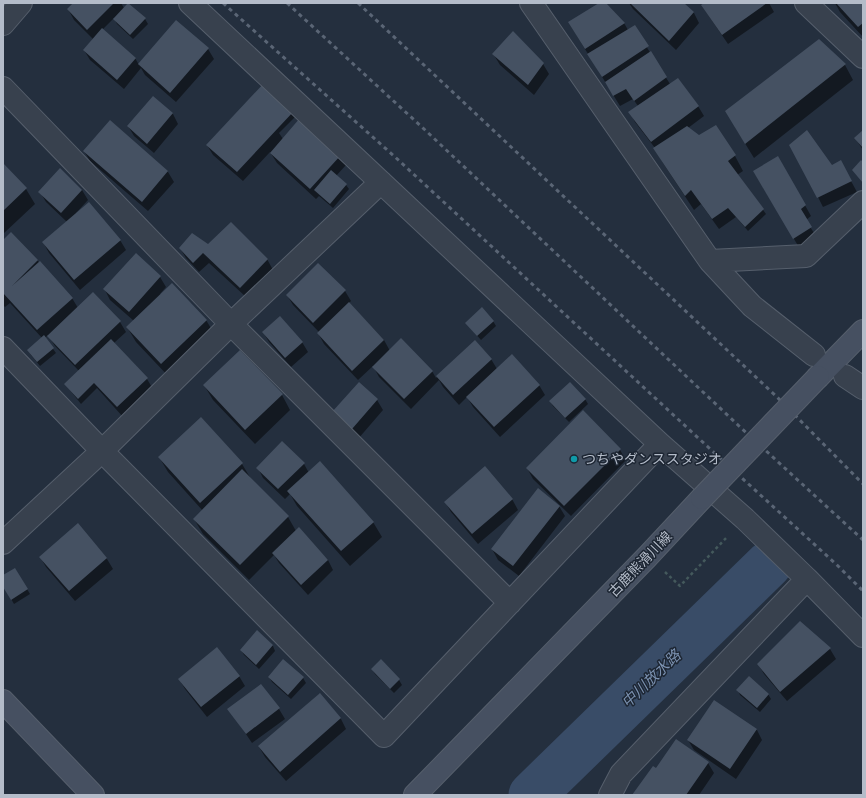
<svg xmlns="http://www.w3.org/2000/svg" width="866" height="798" font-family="Jost,'Noto Sans JP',sans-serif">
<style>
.shadow{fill:#0007}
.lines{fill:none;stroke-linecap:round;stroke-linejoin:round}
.river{stroke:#394c67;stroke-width:47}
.building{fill:#455162}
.street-casing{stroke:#565f6c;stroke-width:24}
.secondary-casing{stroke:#565f6c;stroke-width:24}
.path{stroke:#44595c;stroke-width:2.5;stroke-dasharray:3 3;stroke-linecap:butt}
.street{stroke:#38414e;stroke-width:22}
.secondary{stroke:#465061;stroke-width:22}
.rail{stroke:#5a6575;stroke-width:3;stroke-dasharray:4 4;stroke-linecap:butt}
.secondary-bridge-casing{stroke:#565f6c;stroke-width:24;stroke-linecap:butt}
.secondary-bridge{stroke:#465061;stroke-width:22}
.culture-dot{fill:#0f9aa8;stroke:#1d2633;stroke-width:1.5}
.labels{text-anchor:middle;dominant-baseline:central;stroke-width:3;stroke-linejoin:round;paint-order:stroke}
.poi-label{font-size:14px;fill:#b4bcc9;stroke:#1d2633;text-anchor:start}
.street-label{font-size:14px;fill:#b4bcc9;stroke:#1d2633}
.water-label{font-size:15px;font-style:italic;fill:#7c92b1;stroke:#1d2633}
</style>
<rect width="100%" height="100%" fill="#242f3e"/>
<path class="shadow" d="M75 3H121L124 8 145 19 148 24 133 39 117 24 114 18 102 30 135 58 139 65 176 21 208 49 214 59 176 102 145 75 141 68 124 89 90 60 84 50 93 39 74 20 68 9Z
M601 3H605L624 23 628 30 634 27 670 84 698 106 704 116 688 128 699 136 735 156 743 171 737 175 766 214 748 231 736 217 719 229 701 204 694 210 663 163 655 148 635 122 630 112 638 106 633 99 620 106 569 23Z
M629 3H683L694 13 699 23 676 50 633 9Z
M706 3H769L774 12 728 44 702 6Z
M835 3H863V37L840 12Z
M819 41 845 65 853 80 754 158 735 127Z
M494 55 543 64 549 74 534 95 500 65Z
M265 83 296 116 279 133 283 139 340 155 346 165 336 176 346 185 349 189 333 208 319 196 316 199 277 163 270 152 243 181 213 155 207 145Z
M153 97 173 114 178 124 154 153 134 136 128 126Z
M110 121 168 172 174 182 148 211 90 161 84 151Z
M863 131V150L855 138Z
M778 157 811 216 806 220 817 238 800 249 754 172Z
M3 164 26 189 35 204 3 234Z
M832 167 846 172 857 192 823 207 818 197Z
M82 190 88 200 76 213 120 240 126 250 80 290 49 253 43 242 67 222 46 202 40 192Z
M3 241 37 260 72 298 78 308 120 322 126 332 114 343 147 379 153 389 123 417 97 388 81 404 65 384 79 371 55 346 48 335 45 338 56 353 40 366 31 355 28 350 42 338 10 303 5 307 3 305Z
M208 246 267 259 273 270 246 297 209 263 199 272 186 258 180 248Z
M160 277 166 287 160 294 206 320 215 335 170 378 136 342 127 327 134 321 110 300 105 290Z
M345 291 351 301 349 303 384 340 390 351 432 371 436 378 475 341 491 359 497 369 539 385 545 395 500 437 473 407 467 397 459 405 443 387 439 380 411 409 379 377 373 366 358 380 324 344 318 333 319 332 293 305 287 295Z
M493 321 496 326 481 340 466 323Z
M263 332 302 342 308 352 291 367 269 342Z
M359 383 377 400 383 410 358 439 339 422Z
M204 385 282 395 290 410 255 444 213 400Z
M585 399 588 404 569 422 553 406 550 401Z
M583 412 620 450 626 460 571 516 533 479 527 468Z
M159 457 242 464 251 479 288 517 296 531 328 560 333 570 308 595 279 563 274 555 249 580 203 534 194 519 203 511 168 472Z
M304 464 309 473 373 522 382 537 350 566 297 506 290 494 285 499 263 478 258 468Z
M512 499 518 510 478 544 451 512 445 502Z
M559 506 565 516 519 576 498 560 492 549Z
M78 525 107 559 113 569 75 601 46 567 40 557Z
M15 569 30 594 14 604 3 585V576Z
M257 632 273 646 275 651 259 669 244 655 241 650Z
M830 649 836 659 787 701 764 674 758 664Z
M381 661 399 680 402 685 394 693 375 674 372 669Z
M239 676 245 686 207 717 185 689 179 679Z
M269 677 303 678 306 683 291 699 272 682Z
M738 690 768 694 771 699 760 712 740 695Z
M319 694 341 719 346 729 286 781 265 757 259 747Z
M714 701 757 730 762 740 736 779 694 750 688 740Z
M229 709H279L285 719 252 743Z
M708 763 714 773 699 795H634L657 770Z"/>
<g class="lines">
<path class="river" d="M532 795 769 564"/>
</g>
<path class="building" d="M73 3H114L87 30 67 9Z
M128 3 146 18 130 35 113 19Z
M599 3H606L625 23 585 49 568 22Z
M630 3H684L694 12 669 41Z
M704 3H767L722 35 701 5Z
M836 3H863V23L858 27Z
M176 20 209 48 170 93 138 64Z
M635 25 649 46 602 77 587 54Z
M102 28 136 58 117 80 83 50Z
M513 31 544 63 528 85 492 54Z
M819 39 846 64 745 144 725 111Z
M651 51 667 77 634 101 626 89 613 96 605 82Z
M678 78 699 106 651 142 628 112Z
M265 82 294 111 237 172 206 145Z
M153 96 173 113 147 144 127 126Z
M300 118 341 155 310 189 270 153Z
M110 120 168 171 142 202 83 151Z
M716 125 736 155 728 161 764 209 745 227 728 208 712 219 691 190 685 196 653 148 687 126 699 135Z
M807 130 832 165 841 160 852 181 817 198 789 145Z
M863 130V148L854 138Z
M778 156 806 205 801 209 812 227 793 239 753 171Z
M861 160 863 162V183L852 170Z
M3 163 27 188 3 211Z
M60 168 82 190 61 213 38 192Z
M331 170 347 184 330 204 314 190Z
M89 202 121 240 74 280 42 242Z
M231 222 268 259 240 288 203 253 193 263 179 248 192 233 208 244Z
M11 232 38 260 12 286 40 261 73 298 37 330 3 293V240Z
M136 253 161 276 129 312 103 289Z
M318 263 346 290 313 323 286 295Z
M172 283 207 320 161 364 126 327Z
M93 292 121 321 75 365 47 336Z
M349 302 384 340 352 371 317 333Z
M482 307 494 321 477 336 465 323Z
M280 316 303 342 285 358 262 332Z
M44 335 54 348 37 362 27 350Z
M401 338 433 371 404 399 372 367Z
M111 339 148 378 117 407 94 383 78 399 64 384Z
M475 340 492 359 453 395 436 376Z
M240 350 283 394 245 430 203 385Z
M512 354 540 385 494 427 466 397Z
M359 382 378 399 352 429 332 412Z
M570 382 586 399 565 418 549 401Z
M583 410 621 449 564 506 526 468Z
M201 417 243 463 200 503 158 457Z
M282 441 305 463 278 489 256 468Z
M320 461 374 522 341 551 287 491Z
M485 466 513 499 472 534 444 502Z
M242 469 289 516 240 565 193 519Z
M538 488 560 506 513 566 491 549Z
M78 523 107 558 69 591 39 557Z
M299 527 328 560 301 585 272 553Z
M15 568 28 589 11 600 3 587V575Z
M800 621 831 648 780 692 757 664Z
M257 630 273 645 256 665 240 650Z
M217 647 240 676 201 707 178 679Z
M283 659 304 677 288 695 268 677Z
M381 659 400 679 390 689 371 669Z
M749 676 769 694 757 708 736 690Z
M261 684 280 708 246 734 227 709Z
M320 693 341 718 280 772 258 746Z
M714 700 757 729 730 769 687 740Z
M676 739 709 762 686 795H632L653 766 656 768Z"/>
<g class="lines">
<defs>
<path id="street" d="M190 3 660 444 745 519 807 579
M531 3 710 261 806 256 863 202
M806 3 863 57
M3 24 21 3
M3 88 231 324 510 603
M710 261 752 306 814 355
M3 348 102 451 384 736 660 444
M845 376 863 388
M3 543 102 451 231 324 381 182
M610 795 621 774 807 579 863 636"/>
<path id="secondary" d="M818 377 863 331
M3 701 93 795
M415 795 647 557 702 498"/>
</defs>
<use href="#street" class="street-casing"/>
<use href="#secondary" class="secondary-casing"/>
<path class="path" d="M665 572 680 586 728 536"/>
<use href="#street" class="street"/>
<use href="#secondary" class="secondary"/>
<path class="rail" d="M223 3 394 156 708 447 837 565 863 591
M287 3 424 129 739 426 863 540
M358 3 777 397 863 484"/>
<defs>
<path id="secondary-bridge" d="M702 498 818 377"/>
</defs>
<use href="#secondary-bridge" class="secondary-bridge-casing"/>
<use href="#secondary-bridge" class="secondary-bridge"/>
</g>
<circle class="culture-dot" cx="574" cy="459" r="4"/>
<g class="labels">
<g class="poi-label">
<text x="582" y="459">つちやダンススタジオ</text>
</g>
<g class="street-label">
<text transform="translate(640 564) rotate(-46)">古鹿熊滑川線</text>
</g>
<g class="water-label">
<text transform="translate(651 679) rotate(-44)">中川放水路</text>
</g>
</g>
<rect width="866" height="798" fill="none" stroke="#b4bcc9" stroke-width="8"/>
</svg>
